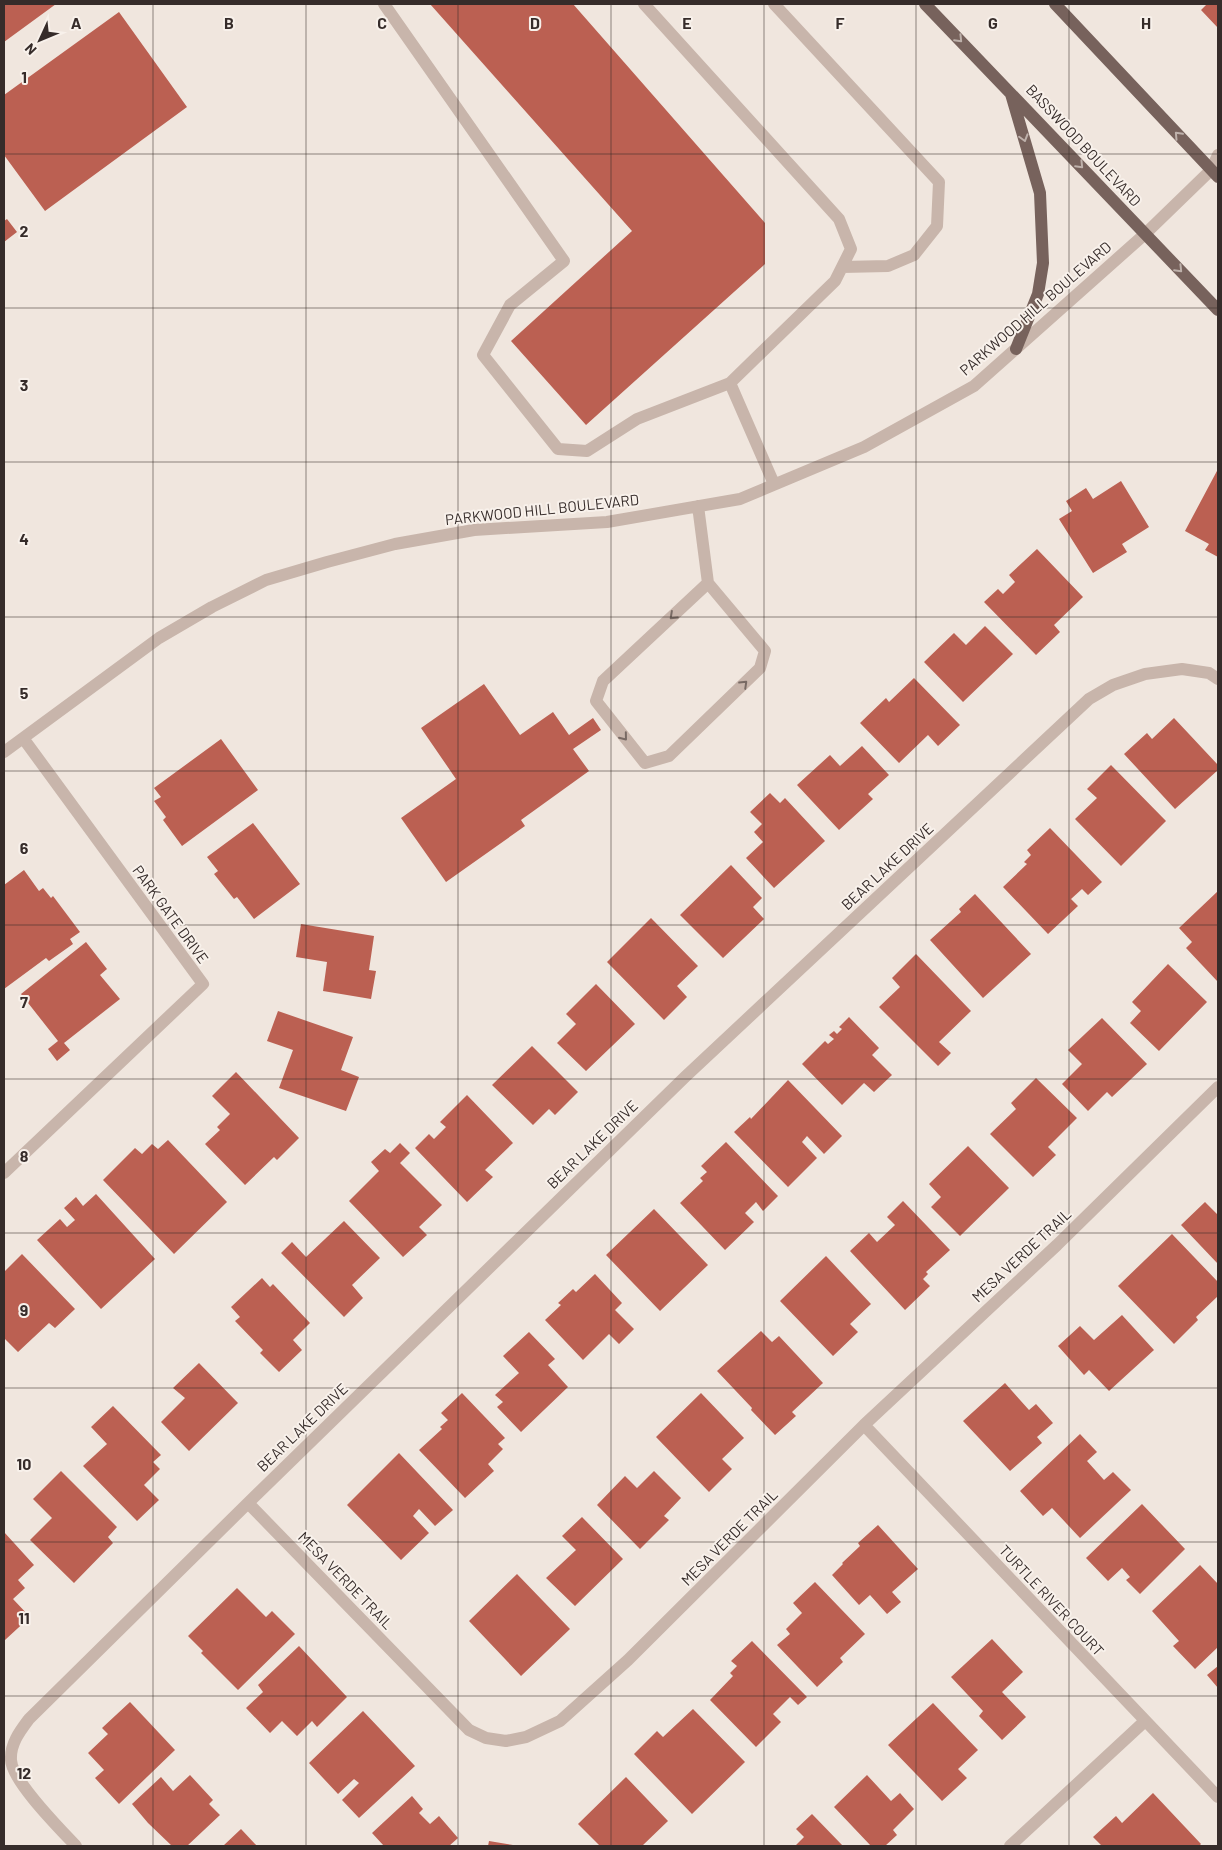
<svg xmlns="http://www.w3.org/2000/svg" width="1222" height="1850" font-family="Barlow,sans-serif">
<style>
.building{fill:#bb6052}
.lines{fill:none;stroke-linecap:round;stroke-linejoin:round}
.minor{stroke:#c8b5ab;stroke-width:12}
.major{stroke:#77625c;stroke-width:12}
.oneway{stroke:#beb1ab}
.oneway2{stroke:#786a64}
.grid{fill:none;stroke:#362c2a;stroke-width:1;stroke-opacity:0.55}
.labels{text-anchor:middle;dominant-baseline:central;stroke-width:4;stroke-linejoin:round;paint-order:stroke}
.street-label{font-size:15px;fill:#362c2a;stroke:#f8f1eb}
.grid-label{font-size:16px;text-anchor:middle;font-weight:bold;fill:#362c2a;stroke:#f8f1eb;stroke-width:4;stroke-linejoin:round;paint-order:stroke}
</style>
<rect width="100%" height="100%" fill="#f0e6de"/>
<path class="building" d="M4 4H56L4 42Z
M430 4H573L765 223V264L586 425 511 341 632 231Z
M1207 4H1218V28L1201 10Z
M119 12 187 107 45 211 4 155V95Z
M7 219 17 232 4 242V221Z
M1218 469V557L1205 550 1209 544 1185 531Z
M1121 481 1149 527 1122 544 1127 552 1093 573 1059 519 1072 511 1066 501 1086 488 1093 499Z
M1037 549 1083 597 1054 625 1060 632 1036 655 984 602 998 589 1003 594 1015 582 1009 575Z
M985 626 1013 654 963 702 924 662 954 633 966 645Z
M914 678 960 725 938 746 928 735 899 763 860 723 886 698 889 702Z
M484 684 520 735 553 712 569 735 593 718 601 730 573 749 589 771 521 820 525 826 446 882 401 818 456 779 421 728Z
M1174 718 1218 765V770L1175 809 1124 754 1147 733 1152 739Z
M221 739 258 790 182 846 163 820 166 817 154 801 161 797 154 788Z
M862 746 889 775 868 794 873 799 839 830 797 785 830 755 840 766Z
M1111 765 1166 821 1121 866 1075 819 1097 798 1087 789Z
M770 793 780 803 785 798 825 841 774 888 746 858 763 842 754 832 762 824 750 812Z
M253 823 300 884 254 919 237 897 234 899 214 874 218 871 207 857Z
M1050 828 1102 882 1088 895 1082 889 1071 899 1078 906 1048 934 1003 887 1027 864 1024 862 1031 855 1027 850Z
M731 865 762 898 753 907 764 919 723 958 680 915Z
M24 870 39 891 43 888 51 898 53 896 80 932 70 939 73 944 49 961 46 958 4 989V885Z
M1218 891V982L1186 948 1192 942 1179 928Z
M975 894 1031 954 983 998 930 940 961 912 959 909Z
M651 918 698 966 677 986 687 997 664 1020 607 962Z
M301 924 374 936 369 970 376 971 371 999 323 991 327 962 296 957Z
M86 942 107 969 100 975 120 999 64 1043 70 1050 57 1061 48 1049 58 1041 21 994Z
M916 954 971 1011 939 1042 951 1053 938 1066 879 1007 900 987 892 978Z
M1168 964 1207 1002 1159 1051 1130 1023 1141 1011 1132 1002Z
M596 984 635 1024 586 1071 557 1043 576 1024 566 1014Z
M278 1011 353 1037 341 1070 359 1077 346 1111 279 1088 293 1050 267 1041Z
M849 1017 879 1048 872 1055 892 1075 874 1092 864 1083 842 1105 802 1064 825 1041 828 1044 834 1039 829 1035 834 1031 837 1034 842 1029 839 1027Z
M1102 1018 1147 1064 1112 1097 1107 1092 1088 1111 1062 1084 1082 1064 1068 1050Z
M532 1046 578 1092 555 1115 549 1109 533 1125 492 1085Z
M236 1072 299 1138 277 1160 274 1157 245 1185 205 1144 220 1130 217 1127 230 1114 212 1096Z
M1036 1078 1077 1118 1048 1147 1056 1155 1033 1177 990 1134 1016 1109 1011 1103Z
M788 1080 842 1136 824 1154 807 1136 802 1142 817 1158 788 1187 734 1132 750 1117 751 1119Z
M467 1095 513 1143 485 1170 493 1177 467 1202 415 1148 429 1134 434 1139 446 1127 440 1122Z
M168 1140 227 1202 174 1254 103 1180 135 1148 142 1154 152 1144 158 1149Z
M726 1142 778 1196 763 1211 756 1202 745 1213 754 1222 725 1250 680 1203 703 1181 700 1178 707 1172 701 1166Z
M400 1143 410 1153 400 1163 442 1205 419 1227 427 1235 403 1257 349 1201 379 1171 371 1162 385 1149 390 1153Z
M968 1146 1009 1188 960 1236 931 1207 941 1197 929 1184Z
M96 1194 155 1259 101 1309 37 1240 60 1219 67 1227 75 1220 64 1208 76 1197 83 1206Z
M903 1201 950 1250 926 1272 928 1274 923 1279 930 1286 905 1310 850 1251 869 1233 877 1242 895 1225 887 1217Z
M1205 1202 1217 1214 1218 1213V1264L1181 1225Z
M654 1209 708 1265 660 1311 606 1255Z
M344 1221 380 1258 352 1285 363 1298 344 1317 281 1253 292 1242 306 1257Z
M1172 1234 1218 1282V1296L1196 1317 1198 1320 1174 1344 1118 1286Z
M22 1254 75 1309 55 1328 49 1323 18 1352 4 1338V1272Z
M826 1256 871 1304 850 1324 858 1332 833 1356 780 1301Z
M595 1274 622 1303 615 1310 634 1329 619 1344 609 1334 583 1360 545 1320 561 1305 558 1303 573 1289 576 1292Z
M262 1278 270 1287 273 1284 310 1323 293 1340 302 1350 279 1372 260 1353 263 1350 235 1321 240 1317 231 1307Z
M1122 1315 1154 1350 1109 1391 1089 1370 1084 1375 1058 1346 1080 1326 1094 1340Z
M761 1331 772 1342 779 1336 823 1383 792 1412 796 1416 775 1435 751 1410 752 1408 717 1371Z
M529 1332 555 1359 548 1365 568 1387 521 1432 497 1407 503 1402 495 1395 519 1373 503 1356Z
M199 1363 238 1403 189 1451 161 1422 185 1398 173 1388Z
M1005 1383 1029 1410 1036 1404 1053 1423 1037 1437 1042 1443 1010 1471 963 1421Z
M462 1393 505 1438 498 1444 503 1449 488 1464 494 1471 465 1498 419 1450 442 1429 440 1427 448 1420 441 1413Z
M701 1393 744 1438 722 1459 732 1469 709 1492 656 1437Z
M113 1406 161 1455 153 1462 160 1469 144 1485 159 1500 137 1521 83 1466 107 1444 91 1427Z
M1080 1434 1097 1452 1087 1461 1104 1480 1113 1472 1131 1490 1080 1538 1052 1508 1043 1516 1020 1491Z
M399 1453 453 1510 435 1526 419 1509 413 1516 429 1533 401 1560 347 1505Z
M61 1471 117 1527 108 1537 113 1543 74 1583 30 1540 52 1518 33 1499Z
M654 1471 681 1498 664 1516 669 1520 640 1549 597 1505 625 1476 637 1488Z
M1142 1504 1185 1549 1140 1594 1126 1580 1130 1577 1122 1568 1108 1581 1086 1558Z
M582 1517 623 1559 575 1606 546 1578 576 1550 562 1536Z
M878 1525 918 1569 892 1592 901 1602 887 1614 870 1595 859 1605 832 1575 843 1564 842 1563 860 1546 858 1543Z
M4 1532 34 1565 18 1580 25 1588 13 1599 30 1617 5 1640 4 1638Z
M1200 1565 1218 1584V1647L1195 1669 1173 1646 1179 1641 1152 1611Z
M517 1574 570 1629 521 1676 469 1621Z
M815 1582 865 1634 840 1658 843 1662 817 1687 777 1645 790 1634 786 1629 802 1613 793 1603Z
M237 1588 266 1617 272 1611 295 1634 238 1690 201 1653 203 1651 188 1636Z
M992 1639 1023 1672 1002 1692 1026 1717 1002 1740 979 1716 983 1711 951 1677Z
M752 1641 807 1697 798 1705 790 1697 773 1714 781 1722 756 1747 710 1700 733 1676 730 1673 737 1666 731 1661Z
M299 1646 347 1697 317 1727 312 1721 297 1736 282 1721 270 1733 246 1708 263 1692 258 1685Z
M1218 1666V1688L1207 1675Z
M130 1702 175 1750 119 1804 95 1778 104 1770 88 1753 108 1734 102 1728Z
M933 1703 978 1750 958 1769 967 1778 942 1801 888 1745Z
M693 1709 745 1762 692 1814 634 1754 657 1731 663 1737Z
M363 1711 415 1766 359 1818 342 1800 359 1783 354 1779 338 1794 309 1763Z
M190 1775 213 1800 209 1804 220 1815 187 1846H172L148 1823 132 1804 161 1777 173 1791Z
M867 1775 891 1801 900 1793 914 1809 893 1830 897 1835 885 1846H871L834 1807Z
M626 1777 668 1821 642 1846H600L578 1824Z
M1153 1793 1201 1844 1199 1846H1102L1093 1837 1116 1816 1122 1823Z
M412 1796 423 1809 419 1813 430 1824 439 1816 458 1838 449 1846H384L372 1833Z
M812 1814 843 1846H795L804 1837 796 1829Z
M241 1829 257 1846H223Z
M489 1841 513 1845 512 1846H488Z"/>
<g class="lines">
<path class="minor" d="M384 4 564 261 510 305 483 355 558 449 587 451 637 419 730 383
M644 4 839 219 851 249 835 281 730 383 774 484
M774 4 939 182 937 226 914 255 888 266 842 267
M698 506 708 583 765 651 760 668 669 756 645 763 596 701 603 681 708 583
M4 752 159 638 212 607 266 580 327 562 395 544 474 530 607 522 740 499 864 447 974 386 1145 234 1211 170 1218 155
M4 1173 203 984 23 738
M864 1425 1218 1797
M248 1503 469 1730 486 1738 506 1741 526 1737 560 1721 628 1660 864 1425 1057 1245 1218 1087
M76 1846C60 1829 12 1781 11 1760 10 1744 20 1731 29 1719L248 1503 686 1076 1089 699 1113 685 1145 674 1182 669 1209 673 1218 679
M1010 1846 1145 1721"/>
<path class="major" d="M925 4 1218 310
M1055 4 1218 177
M1011 94 1040 193 1043 263 1038 294 1016 349"/>
</g>
<defs><path id="oneway-chevron" d="M-2-3.5L2.5 0L-2 3.5" fill="none" stroke-width="1.6" stroke-linecap="round" stroke-linejoin="round" transform="scale(1.25)"/></defs>
<g class="oneway">
<use href="#oneway-chevron" transform="translate(959 39) rotate(46)"/>
<use href="#oneway-chevron" transform="translate(1178 135) rotate(-133)"/>
<use href="#oneway-chevron" transform="translate(1024 138) rotate(74)"/>
<use href="#oneway-chevron" transform="translate(1080 165) rotate(46)"/>
<use href="#oneway-chevron" transform="translate(1179 269) rotate(46)"/>
</g>
<g class="oneway2">
<use href="#oneway-chevron" transform="translate(673 616) rotate(137)"/>
<use href="#oneway-chevron" transform="translate(744 684) rotate(-44)"/>
<use href="#oneway-chevron" transform="translate(624 737) rotate(51)"/>
</g>
<path class="grid" d="M153 4V1846M306 4V1846M458 4V1846M611 4V1846M764 4V1846M916 4V1846M1069 4V1846M4 154H1218M4 308H1218M4 462H1218M4 617H1218M4 771H1218M4 925H1218M4 1079H1218M4 1233H1218M4 1388H1218M4 1542H1218M4 1696H1218"/>
<g class="labels">
<g class="street-label">
<text transform="translate(1084 145) rotate(47)">BASSWOOD BOULEVARD</text>
<text transform="translate(1035 308) rotate(-41)">PARKWOOD HILL BOULEVARD</text>
<text transform="translate(542 509) rotate(-6)">PARKWOOD HILL BOULEVARD</text>
<text transform="translate(887 866) rotate(-43)">BEAR LAKE DRIVE</text>
<text transform="translate(171 914) rotate(54)">PARK GATE DRIVE</text>
<text transform="translate(592 1144) rotate(-44)">BEAR LAKE DRIVE</text>
<text transform="translate(1021 1255) rotate(-43)">MESA VERDE TRAIL</text>
<text transform="translate(302 1427) rotate(-44)">BEAR LAKE DRIVE</text>
<text transform="translate(729 1537) rotate(-45)">MESA VERDE TRAIL</text>
<text transform="translate(346 1580) rotate(46)">MESA VERDE TRAIL</text>
<text transform="translate(1052 1600) rotate(47)">TURTLE RIVER COURT</text>
</g>
</g>
<g class="grid-label">
<text x="76" y="29">A</text>
<text x="229" y="29">B</text>
<text x="382" y="29">C</text>
<text x="535" y="29">D</text>
<text x="687" y="29">E</text>
<text x="840" y="29">F</text>
<text x="993" y="29">G</text>
<text x="1146" y="29">H</text>
<text x="24" y="83">1</text>
<text x="24" y="237">2</text>
<text x="24" y="391">3</text>
<text x="24" y="545">4</text>
<text x="24" y="699">5</text>
<text x="24" y="854">6</text>
<text x="24" y="1008">7</text>
<text x="24" y="1162">8</text>
<text x="24" y="1316">9</text>
<text x="24" y="1470">10</text>
<text x="24" y="1624">11</text>
<text x="24" y="1779">12</text>
</g>
<rect width="1222" height="1850" fill="none" stroke="#362c2a" stroke-width="10"/>
<g transform="translate(40 40) rotate(226)" stroke="#f8f1eb" stroke-width="4" paint-order="stroke">
<path d="M0-4L9 19L0 12L-9 19Z" fill="#362c2a"/>
<text y="-8" font-size="14" font-weight="bold" text-anchor="middle" fill="#362c2a">N</text>
</g>
</svg>
